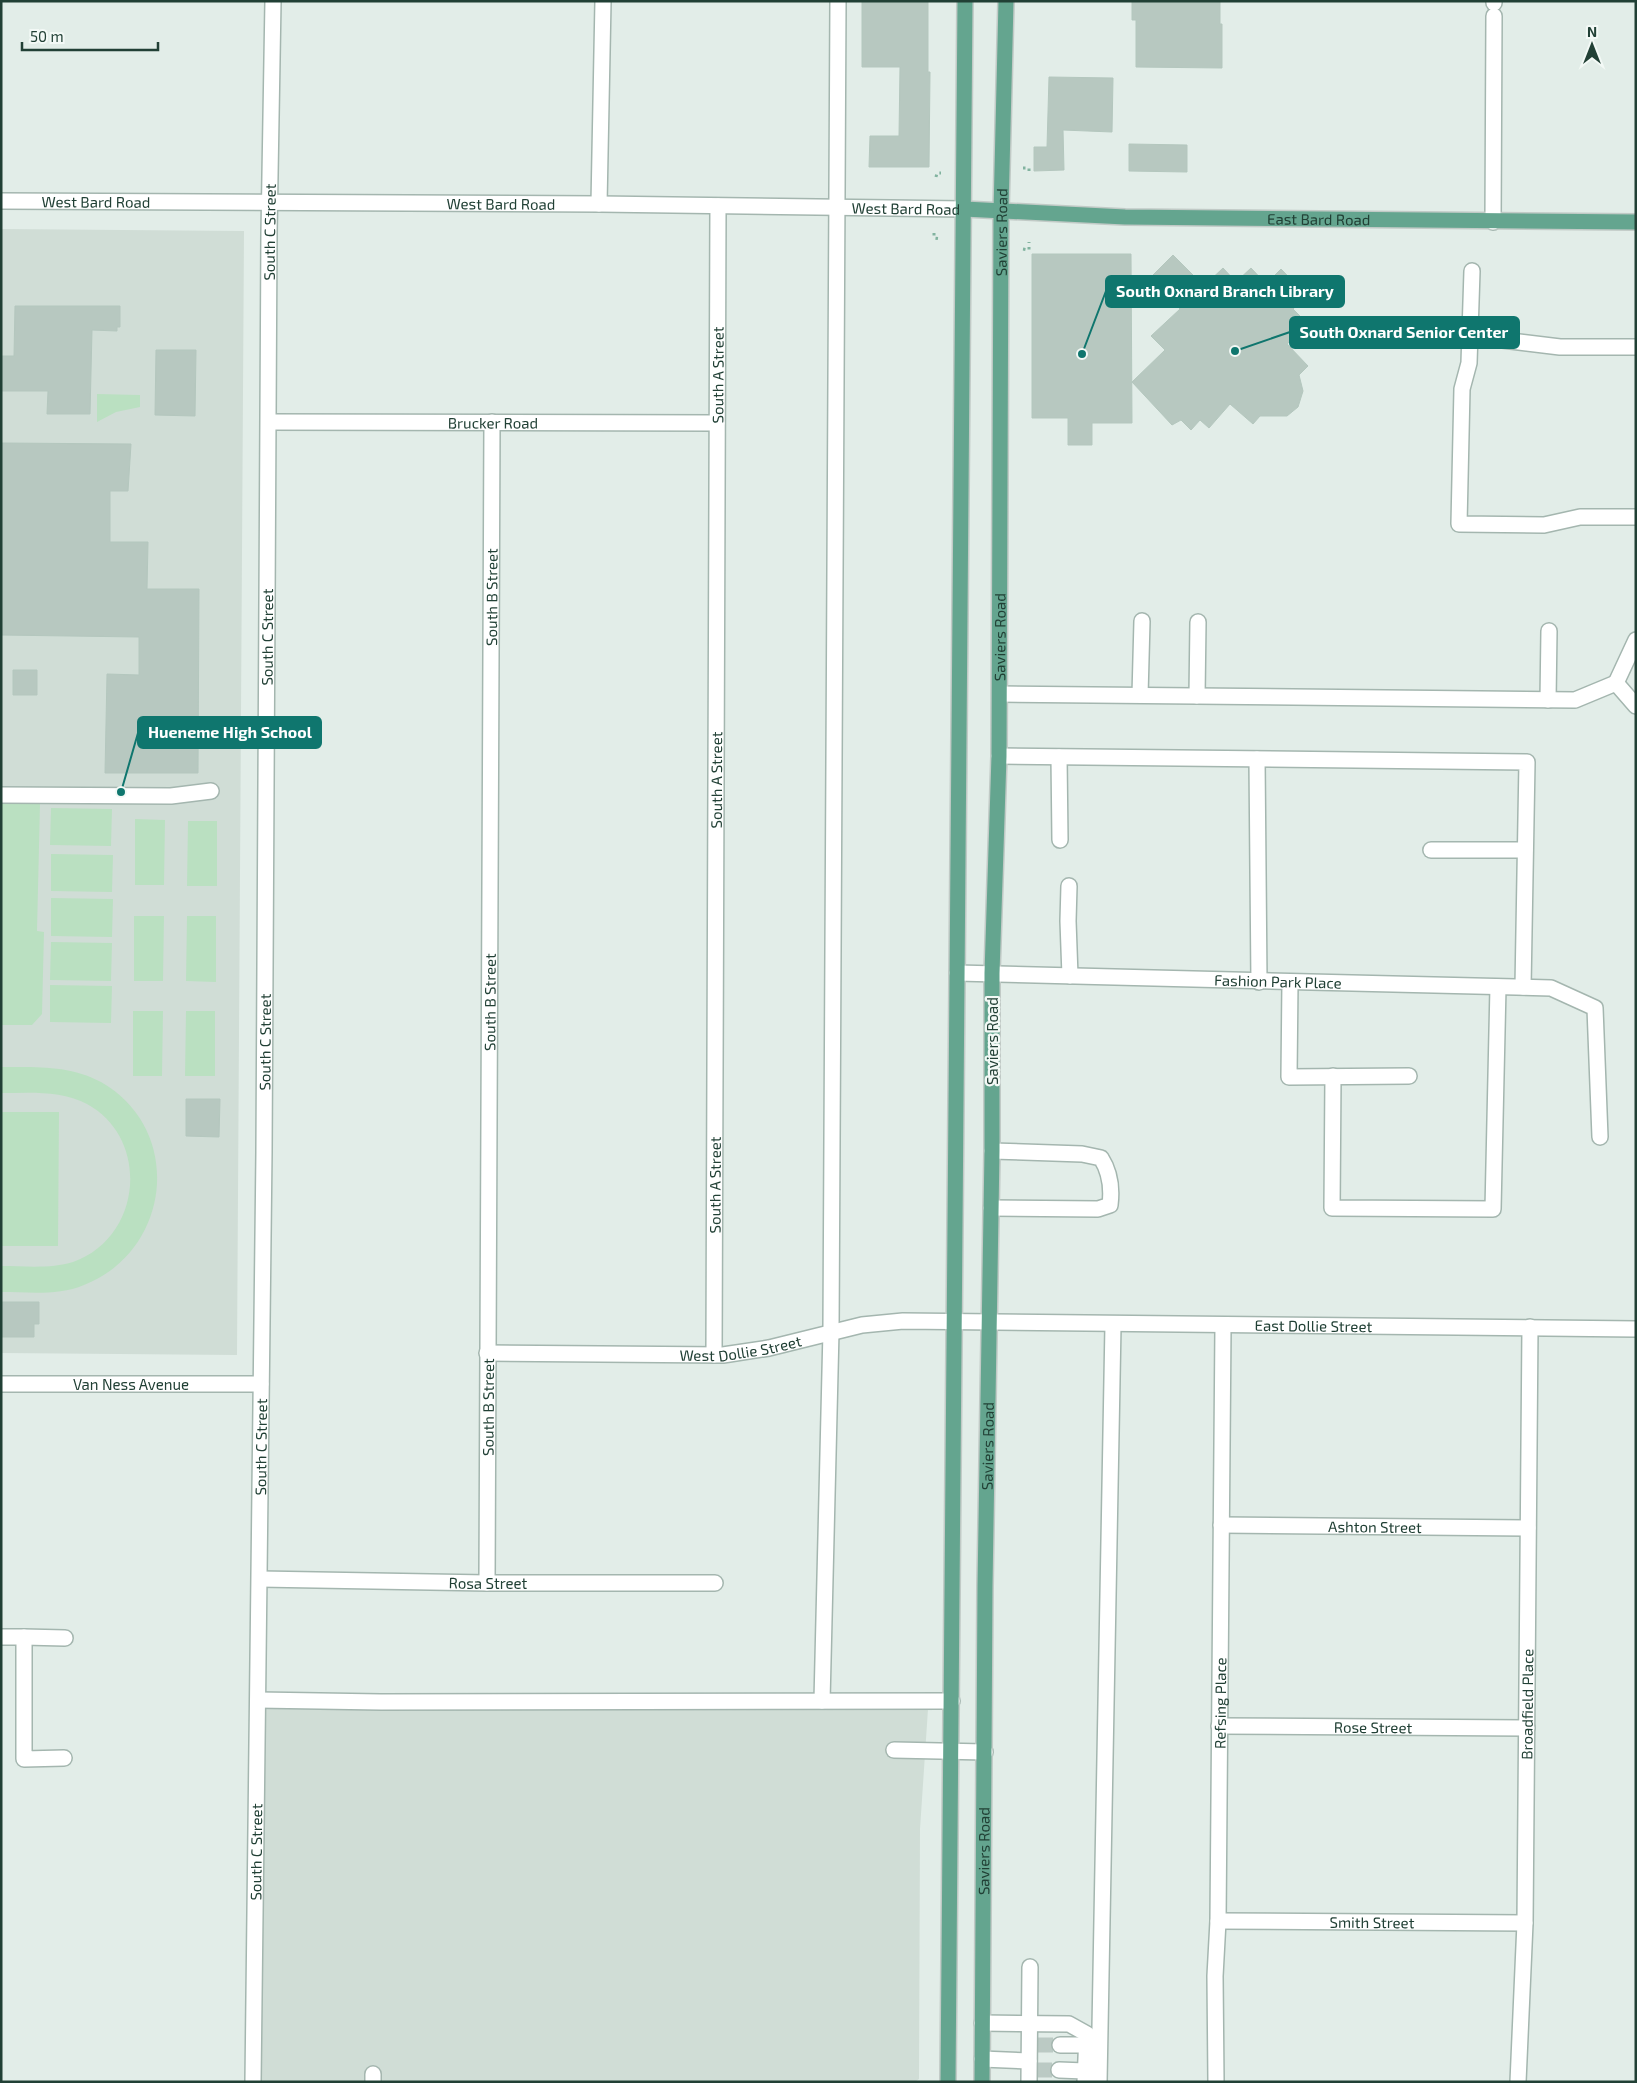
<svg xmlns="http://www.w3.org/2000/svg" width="1637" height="2083" font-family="'Exo 2',sans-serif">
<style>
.built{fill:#d0ddd6}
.green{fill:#bae0c1}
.building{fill:#b7c8c0;stroke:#b4c7be}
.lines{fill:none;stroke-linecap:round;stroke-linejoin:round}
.minor-tunnel{stroke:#bbcac4;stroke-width:15;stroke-dasharray:15 8;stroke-linecap:butt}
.minor-casing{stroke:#a4b6af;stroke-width:18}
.major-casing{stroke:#c1cac6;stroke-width:18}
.path{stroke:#81b39f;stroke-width:3;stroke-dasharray:2.5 4;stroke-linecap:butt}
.minor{stroke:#fff;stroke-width:15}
.major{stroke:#64a58f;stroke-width:15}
.labels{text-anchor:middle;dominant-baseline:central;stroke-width:4.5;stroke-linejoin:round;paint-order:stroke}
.street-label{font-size:15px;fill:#214035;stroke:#f3f9f6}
.leader{fill:none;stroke:#0f766e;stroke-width:2}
.callout-dot{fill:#0f766e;stroke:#f3f9f6;stroke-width:2}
.callout{fill:#0f766e;stroke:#0f766e;stroke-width:2}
.callout-label{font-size:16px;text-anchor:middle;font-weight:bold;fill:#fff}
</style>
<rect width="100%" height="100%" fill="#e2ede8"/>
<path class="built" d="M1 229 244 231 237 1355 1 1353Z
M258 1700 822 1701 928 1709 920 1829 919 2079 915 2082H253Z"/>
<path class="green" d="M97 394 140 395V407L116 412 97 422Z
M1 804H40L37 931 44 932 42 1014 32 1025H1Z
M51 808 112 809 111 846 50 845Z
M135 819 165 820 164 885H135Z
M188 821H217V886H187Z
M51 854 113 855 112 892 51 891Z
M51 898 113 899 112 937 51 936Z
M134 916H164L163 981H134Z
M187 916H216V982L186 981Z
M51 942 112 943 111 981 50 980Z
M50 985 112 986 111 1023 50 1022Z
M133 1011H163L162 1076H133Z
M186 1011H215V1076H185Z
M1 1067C35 1067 70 1065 101 1082 185 1130 171 1251 84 1285 58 1296 28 1292 1 1292V1266C25 1266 51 1269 73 1262 142 1238 151 1139 87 1104 61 1090 30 1093 1 1093Z
M1 1112H59L58 1246H1Z"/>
<path class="building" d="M862 1H928V72H930L929 167H869L870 136H899L900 67H862Z
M1132 1H1220V24H1222V68L1136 67V20H1132Z
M1049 77 1113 78 1112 132 1063 130 1064 170 1034 171V147H1047Z
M1129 144 1187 145V172L1129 171Z
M1032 254H1131L1132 423H1092V445H1068V418H1032Z
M1173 255 1204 286 1223 268 1236 282 1251 268 1266 284 1281 269 1307 296 1293 309 1308 324 1287 344 1308 366 1299 375 1303 391 1298 407 1287 416H1260L1253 424 1230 404 1209 428 1200 420 1191 430 1181 420 1172 425 1132 382 1165 350 1151 336 1180 309 1150 278Z
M15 306H120V327H117V331L92 330 90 414H47L48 391H1V356H14Z
M156 350H196L195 416 155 415Z
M1 443 131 444 128 491H110V542H148L147 589H199L198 773H105L107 674 139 675V637L1 635Z
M13 670H37V695H13Z
M186 1099H220L219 1137 186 1136Z
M1 1302H39V1324H34V1337H1Z"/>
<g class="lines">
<path class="minor-tunnel" d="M1038 2045H1060
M1037 2070H1059"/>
<defs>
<g id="minor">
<path d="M1494 3V1"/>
<path id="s1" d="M1 201 599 204 964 209"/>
<path d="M599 204 603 1"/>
<path d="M1493 222 1494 16"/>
<path d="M1472 271 1469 363 1462 389 1459 524 1544 525 1580 517H1636"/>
<path d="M1470 336 1560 347H1636"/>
<path id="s2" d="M269 422 717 423"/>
<path d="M1616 683 1636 640"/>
<path d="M1616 683 1636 706"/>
<path d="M1000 694 1575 700 1616 683"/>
<path d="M1140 695 1142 621"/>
<path d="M1197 696 1198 622"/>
<path d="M1548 700 1549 631"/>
<path d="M999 756 1527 762 1523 987"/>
<path d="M1059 757 1060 840"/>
<path d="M1257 759 1259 982"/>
<path d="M1 795 171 796 211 791"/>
<path d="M1431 850H1525"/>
<path d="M1069 886 1068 921 1070 976"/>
<path id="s3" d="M957 973 1551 988 1595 1008 1600 1137"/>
<path d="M1290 982 1289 1077 1409 1076"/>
<path d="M1333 1076 1332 1208 1493 1209 1498 987"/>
<path d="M991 1208 1098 1209 1110 1205C1112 1189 1110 1172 1101 1158L1082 1154 992 1151"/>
<path id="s4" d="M487 1353 723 1355 769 1348 862 1325 903 1321 1636 1329"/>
<path id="s5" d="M714 1355 718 206"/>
<path id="s6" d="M1 1384H261"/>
<path id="s7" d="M1221 1525 1528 1528"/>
<path id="s8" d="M260 1579 487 1583H715"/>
<path id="s9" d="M487 1583 492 422"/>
<path d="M1 1637H24V1759L64 1758"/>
<path d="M24 1637 65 1638"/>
<path d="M258 1700 381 1702 952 1701"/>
<path d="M822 1701 831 1331 838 1"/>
<path id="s10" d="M1219 1726 1527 1728"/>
<path d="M894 1750 985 1752"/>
<path id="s11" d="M1218 1921 1525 1923"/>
<path d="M982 2023 1069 2024 1087 2034 1085 2082"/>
<path d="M1060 2045H1087"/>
<path d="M982 2059 1029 2061"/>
<path d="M1059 2070 1085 2071"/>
<path d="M373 2074V2082"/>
<path id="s12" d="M253 2082 264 1152 269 233 273 1"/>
<path d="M1029 2082 1030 1967"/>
<path d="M1099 2082 1113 1325"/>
<path id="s13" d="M1216 2082 1215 1976 1218 1921 1223 1326"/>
<path id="s14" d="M1518 2082 1525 1923 1530 1327"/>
</g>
<g id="major">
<path id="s15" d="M964 209 1125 217 1636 222"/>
<path d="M948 2082 965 1"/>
<path id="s16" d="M982 2082 985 1586 992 1151V973L999 756 1001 212 1006 1"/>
</g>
</defs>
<use href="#minor" class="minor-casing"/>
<use href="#major" class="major-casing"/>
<path class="path" d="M1023 168H1029V174
M936 177 937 173H941
M934 233V238L941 239
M1023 249 1029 250V242"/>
<use href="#minor" class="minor"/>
<use href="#major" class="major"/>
</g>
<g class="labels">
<g class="street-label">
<text stroke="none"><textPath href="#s1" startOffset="95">West Bard Road</textPath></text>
<text stroke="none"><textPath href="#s1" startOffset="500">West Bard Road</textPath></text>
<text stroke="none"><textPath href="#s1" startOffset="905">West Bard Road</textPath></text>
<text stroke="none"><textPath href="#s15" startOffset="355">East Bard Road</textPath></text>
<text stroke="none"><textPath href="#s12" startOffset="1850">South C Street</textPath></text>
<text stroke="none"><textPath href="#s16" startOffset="1850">Saviers Road</textPath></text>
<text stroke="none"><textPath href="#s5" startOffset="980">South A Street</textPath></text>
<text stroke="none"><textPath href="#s2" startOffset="224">Brucker Road</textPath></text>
<text stroke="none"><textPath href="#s9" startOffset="986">South B Street</textPath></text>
<text stroke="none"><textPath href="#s12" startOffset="1445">South C Street</textPath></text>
<text stroke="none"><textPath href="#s16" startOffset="1445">Saviers Road</textPath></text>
<text stroke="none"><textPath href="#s5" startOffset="575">South A Street</textPath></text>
<text stroke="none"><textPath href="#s3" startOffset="321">Fashion Park Place</textPath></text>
<text stroke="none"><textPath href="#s9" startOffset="581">South B Street</textPath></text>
<text transform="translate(992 1041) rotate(-90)">Saviers Road</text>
<text stroke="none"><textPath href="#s12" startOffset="1040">South C Street</textPath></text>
<text stroke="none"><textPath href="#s5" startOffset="170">South A Street</textPath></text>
<text stroke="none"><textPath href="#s4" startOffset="830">East Dollie Street</textPath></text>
<text stroke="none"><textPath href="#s4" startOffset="254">West Dollie Street</textPath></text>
<text stroke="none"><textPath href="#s6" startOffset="130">Van Ness Avenue</textPath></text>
<text stroke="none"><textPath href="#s9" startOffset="176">South B Street</textPath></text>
<text stroke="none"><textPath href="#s12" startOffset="635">South C Street</textPath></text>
<text stroke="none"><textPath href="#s16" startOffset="636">Saviers Road</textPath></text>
<text stroke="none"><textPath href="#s7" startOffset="154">Ashton Street</textPath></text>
<text stroke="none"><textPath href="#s8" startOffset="228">Rosa Street</textPath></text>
<text stroke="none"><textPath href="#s13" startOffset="379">Refsing Place</textPath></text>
<text stroke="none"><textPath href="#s14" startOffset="378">Broadfield Place</textPath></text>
<text stroke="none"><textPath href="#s10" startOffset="154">Rose Street</textPath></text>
<text stroke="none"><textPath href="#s12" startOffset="230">South C Street</textPath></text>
<text stroke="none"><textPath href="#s16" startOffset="231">Saviers Road</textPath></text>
<text stroke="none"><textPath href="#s11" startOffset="154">Smith Street</textPath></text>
</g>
</g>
<path class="leader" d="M1082 354L1106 291M1235 351L1290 332M121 792L138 733"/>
<g class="callout-dot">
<circle cx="1082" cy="354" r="5"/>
<circle cx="1235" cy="351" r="5"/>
<circle cx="121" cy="792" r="5"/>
</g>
<g class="callout">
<rect x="1106" y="276" width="238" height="31" rx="5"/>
<rect x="1290" y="317" width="229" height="31" rx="5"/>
<rect x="138" y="717" width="183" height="31" rx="5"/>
</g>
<g class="callout-label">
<text x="1225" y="297">South Oxnard Branch Library</text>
<text x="1404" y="338">South Oxnard Senior Center</text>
<text x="230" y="738">Hueneme High School</text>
</g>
<rect width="1637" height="2083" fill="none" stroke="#214035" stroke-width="5"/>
<g transform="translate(1592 45)" stroke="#f3f9f6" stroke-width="4" paint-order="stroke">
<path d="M0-4L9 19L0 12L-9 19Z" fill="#214035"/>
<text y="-8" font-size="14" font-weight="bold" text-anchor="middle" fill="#214035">N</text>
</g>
<path d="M22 42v8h136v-8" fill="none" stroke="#214035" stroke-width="2.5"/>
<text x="30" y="42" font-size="15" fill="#214035" stroke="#f3f9f6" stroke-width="4" paint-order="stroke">50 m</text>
</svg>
